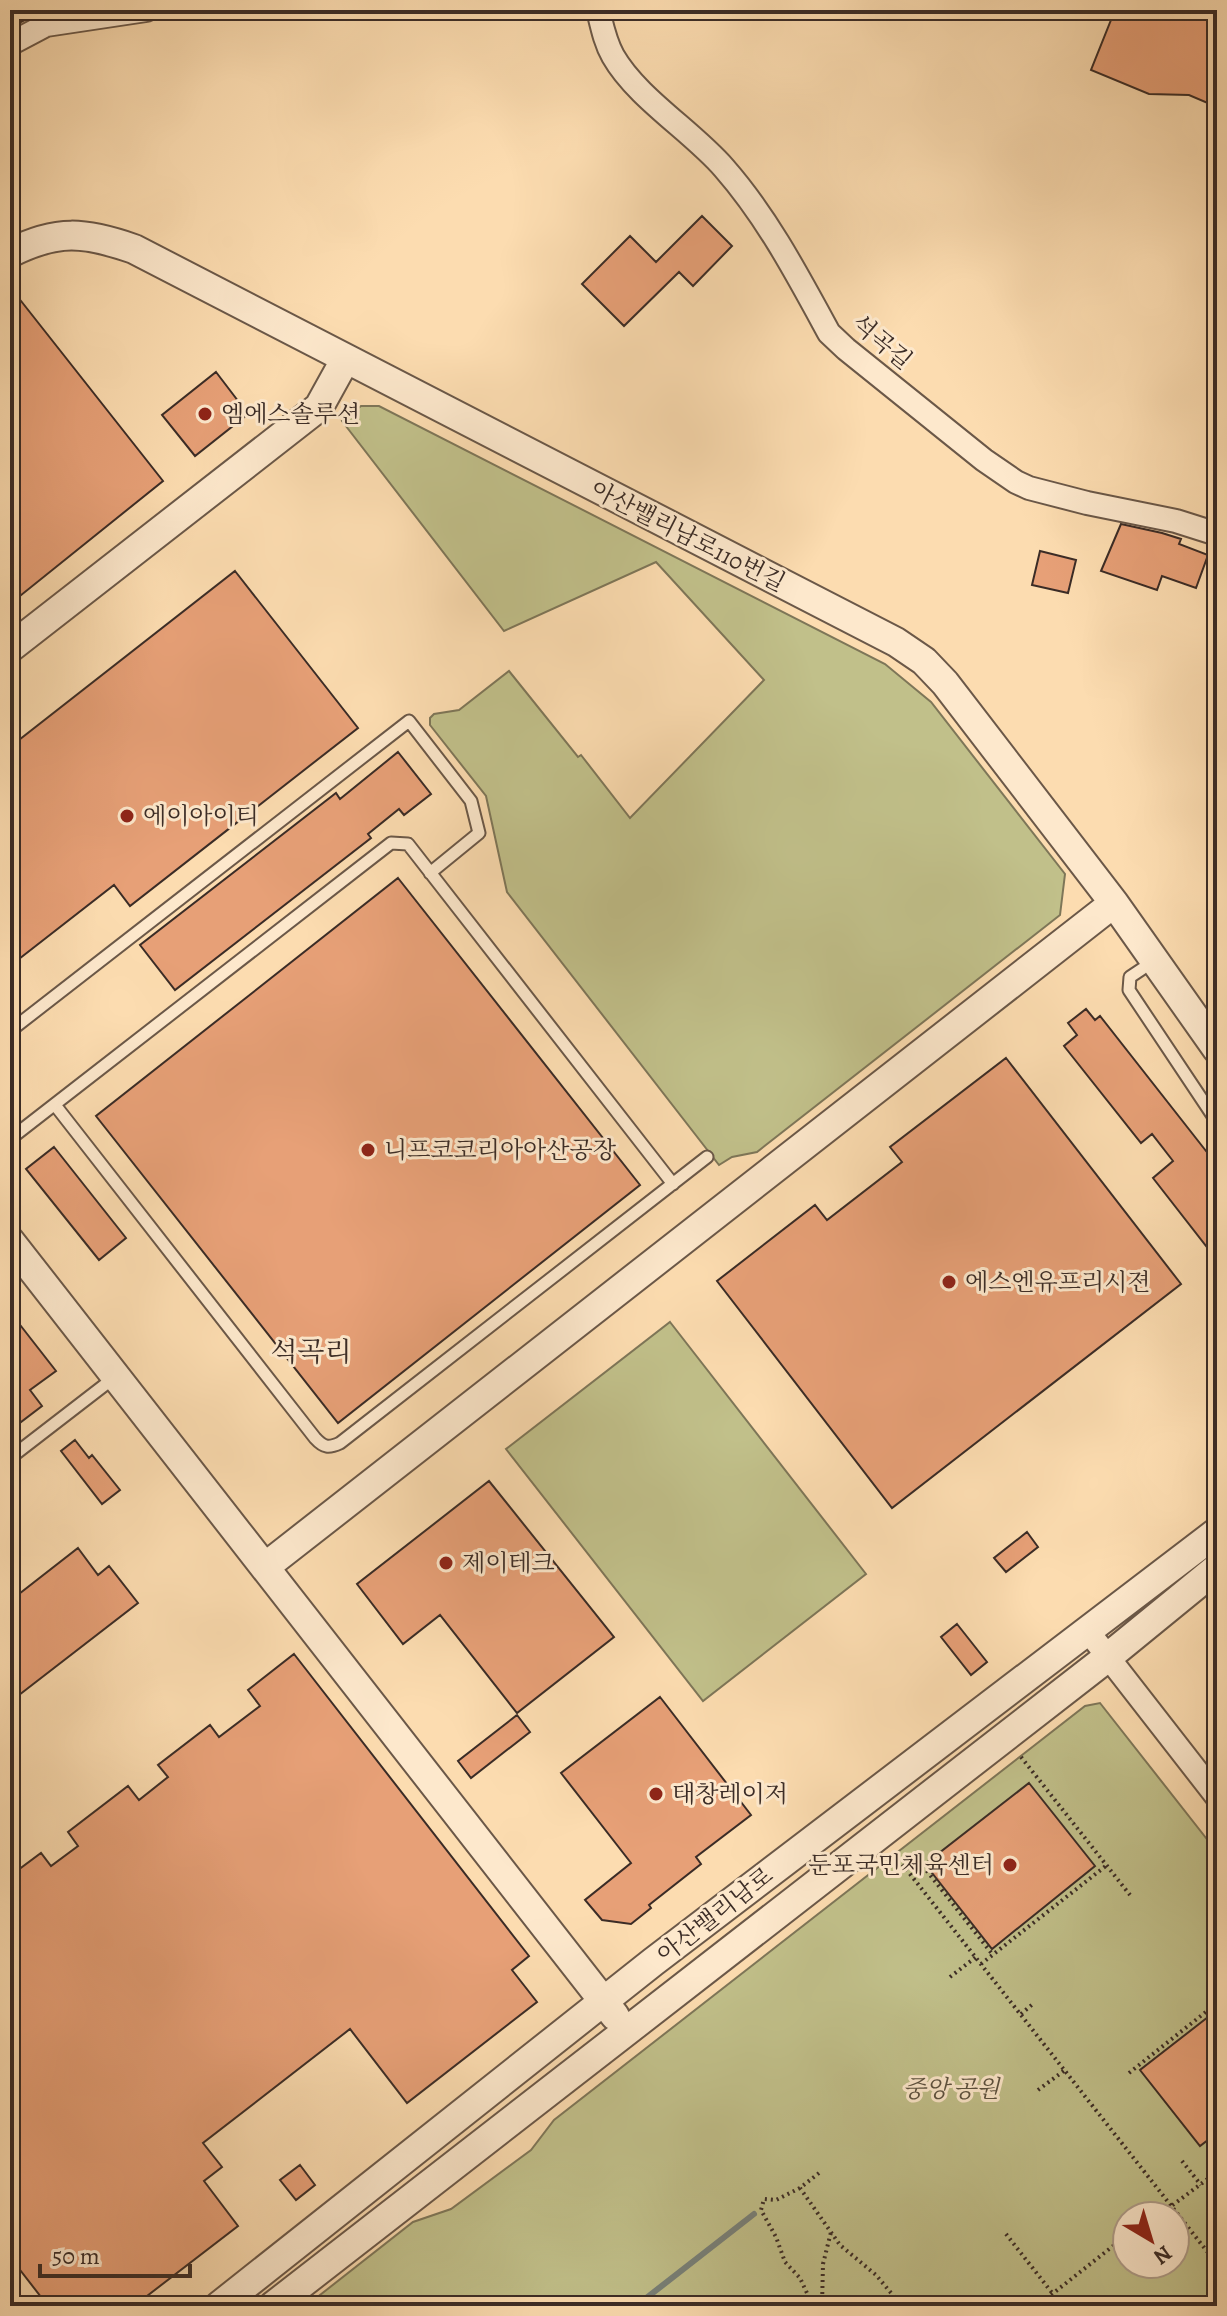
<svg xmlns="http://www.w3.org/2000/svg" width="1227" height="2316" font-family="Alegreya,'Noto Serif KR',serif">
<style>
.green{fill:#c1c08a;stroke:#7e7658;stroke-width:2;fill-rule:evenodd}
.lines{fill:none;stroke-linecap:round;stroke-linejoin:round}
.stream{stroke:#78817a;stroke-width:6}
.building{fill:#e7a077;stroke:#3b2c26;stroke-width:2}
.service-casing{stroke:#6b5848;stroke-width:15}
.minor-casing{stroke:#6b5848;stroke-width:26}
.tertiary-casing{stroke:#6b5848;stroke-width:32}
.path{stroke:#3b2c26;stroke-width:4;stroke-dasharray:2 4;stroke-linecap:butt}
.service{stroke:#fde8cc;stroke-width:11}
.minor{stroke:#fde8cc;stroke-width:22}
.tertiary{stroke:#fde8cc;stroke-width:28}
.poi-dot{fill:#8f2418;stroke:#fde8cc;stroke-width:3}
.labels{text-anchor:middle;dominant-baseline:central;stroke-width:6;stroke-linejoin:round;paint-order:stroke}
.street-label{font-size:24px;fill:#3b2c26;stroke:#fde8cc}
.poi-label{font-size:24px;fill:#3b2c26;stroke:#fde8cc;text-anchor:start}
.park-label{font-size:24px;font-style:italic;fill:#5c513f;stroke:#fde8cc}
.quarter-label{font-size:28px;fill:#3b2c26;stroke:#fde8cc}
</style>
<rect width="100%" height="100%" fill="#fcdcb0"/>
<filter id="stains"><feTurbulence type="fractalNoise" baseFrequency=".0025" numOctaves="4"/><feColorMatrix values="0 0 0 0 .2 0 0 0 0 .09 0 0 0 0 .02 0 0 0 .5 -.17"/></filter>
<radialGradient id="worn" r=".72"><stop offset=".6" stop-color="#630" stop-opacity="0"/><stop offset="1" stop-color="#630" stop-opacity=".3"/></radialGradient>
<path class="green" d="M361 406H379L885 664 931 702 1065 874 1060 915 757 1152 732 1157 719 1165 507 892 486 796 430 725V718L434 714 459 710 509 671 578 757 581 755 630 818 764 680 656 562 504 631 342 421Z
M670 1322 866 1574 703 1701 506 1449Z
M1100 1703 1217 1852V2306H306L413 2222 451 2209 531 2150 554 2120 1085 1706ZM1127 2216H1175V2264H1127Z"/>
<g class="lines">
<path class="stream" d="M636 2306 754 2214"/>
</g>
<path class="building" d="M11 10H52L40 12 17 24Z
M1115 10H1217V107L1189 95 1149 94 1091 70Z
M702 216 732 246 693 286 679 272 624 326 582 284 630 236 656 262Z
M10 287 163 481 10 604Z
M216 372 248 414 195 456 162 415Z
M1121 524 1162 533 1181 539 1179 544 1208 555 1196 588 1162 576 1157 590 1101 571Z
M1040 551 1076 560 1068 593 1032 585Z
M235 571 358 728 130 906 114 885 10 966V747Z
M398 752 431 794 404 815 399 809 368 834 371 838 175 990 140 945 336 793 340 799Z
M398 878 640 1185 338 1423 96 1116Z
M1086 1009 1095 1020 1100 1016 1217 1165V1260L1153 1178 1173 1161 1152 1134 1141 1143 1064 1046 1077 1035 1068 1023Z
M1006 1058 1181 1284 892 1508 717 1281 815 1205 827 1220 902 1162 890 1147Z
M54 1147 126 1238 99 1260 26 1169Z
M10 1312 56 1371 30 1390 42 1406 17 1425 10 1416Z
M75 1440 89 1458 92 1455 120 1490 102 1504 61 1451Z
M489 1481 614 1637 517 1713 440 1615 403 1644 357 1584Z
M1027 1532 1038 1547 1006 1572 994 1558Z
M78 1548 98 1575 109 1566 138 1603 10 1702V1601Z
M957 1624 987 1662 971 1675 941 1637Z
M294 1654 529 1956 512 1970 537 2002 407 2103 350 2029 203 2143 222 2167 204 2181 238 2226 134 2306H48L10 2257V1876L41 1853 51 1866 78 1846 68 1832 128 1786 139 1800 168 1777 158 1765 210 1725 219 1737 260 1706 248 1690Z
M660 1697 751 1815 696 1857 701 1864 649 1905 651 1908 631 1924 602 1920 585 1900 631 1863 561 1773Z
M517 1715 530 1732 471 1778 458 1761Z
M1029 1783 1095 1866 992 1949 925 1864Z
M1217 2010V2133L1200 2146 1140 2070Z
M300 2165 315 2185 296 2200 280 2180Z"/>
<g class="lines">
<defs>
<path id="service" d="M1142 969 1130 977 1129 990 1217 1122
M10 1031 409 721 471 801 479 833 430 873
M55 1105 315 1438C324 1448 329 1448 340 1443L707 1157
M10 1139 391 843 408 844 673 1184
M10 1458 115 1377"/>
<path id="minor" d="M598 10C602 26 605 42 613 56 637 98 692 131 724 168 767 217 798 276 829 333L846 349 984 460 1016 482 1029 488 1087 503 1176 521 1217 534
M10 44 46 25 146 10
M1087 1630 1217 1797"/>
<path id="tertiary" d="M10 253C57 229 85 232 134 249L896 642 924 661 945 683 1114 903 1217 1049
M10 648 319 407 345 360
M10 1241 615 2016
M265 1567 1114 903
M219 2306 653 1962 1217 1532
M273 2306 1108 1657 1217 1568"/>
</defs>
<use href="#service" class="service-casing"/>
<use href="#minor" class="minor-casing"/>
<use href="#tertiary" class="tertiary-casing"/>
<path class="path" d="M1021 1757 1130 1895
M895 1855 1217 2264
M923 1866 993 1955
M981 1964 1107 1865
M950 1977 976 1957
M1021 2014 1034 2003
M1129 2073 1217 2003
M1038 2090 1065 2070
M1182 2161 1201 2185
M819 2173 800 2188 840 2245 876 2275 902 2306
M800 2188 776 2200 764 2199 761 2210 776 2237 785 2262 800 2278 813 2306
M1158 2216 1217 2172
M1006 2234 1053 2294
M822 2306 823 2264 831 2232
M1037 2306 1127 2235"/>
<use href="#service" class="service"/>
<use href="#minor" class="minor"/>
<use href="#tertiary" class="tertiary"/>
</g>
<g class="poi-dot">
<circle cx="205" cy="414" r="8"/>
<circle cx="127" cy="816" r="8"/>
<circle cx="368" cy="1150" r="8"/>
<circle cx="949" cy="1282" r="8"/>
<circle cx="446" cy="1563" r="8"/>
<circle cx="656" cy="1794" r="8"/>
<circle cx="1010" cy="1865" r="8"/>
</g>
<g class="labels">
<g class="street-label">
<text transform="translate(882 342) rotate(40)">석곡길</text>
<text transform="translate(688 536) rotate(27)">아산밸리남로110번길</text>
<text transform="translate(715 1915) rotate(-38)">아산밸리남로</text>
</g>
<g class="poi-label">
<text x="221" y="414">엠에스솔루션</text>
<text x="143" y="816">에이아이티</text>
<text x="384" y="1150">니프코코리아아산공장</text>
<text x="965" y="1282">에스엔유프리시젼</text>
<text x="462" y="1563">제이테크</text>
<text x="672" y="1794">태창레이저</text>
<text x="994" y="1865" text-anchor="end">둔포국민체육센터</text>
</g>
<g class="park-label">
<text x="951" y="2089">중앙 공원</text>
</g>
<g class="quarter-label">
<text x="311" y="1352">석곡리</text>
</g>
</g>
<rect width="1227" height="2316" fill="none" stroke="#fcdcb0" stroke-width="40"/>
<rect x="12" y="12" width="1203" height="2292" fill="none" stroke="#3b2c26" stroke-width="4"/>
<rect x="20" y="20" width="1187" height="2276" fill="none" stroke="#3b2c26" stroke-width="2"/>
<g transform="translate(1151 2240) rotate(142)"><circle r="38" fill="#fde8cc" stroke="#af9d8a" stroke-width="2"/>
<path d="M0-6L14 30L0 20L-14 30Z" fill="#8f2418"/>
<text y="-12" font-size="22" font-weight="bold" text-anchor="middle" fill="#3b2c26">N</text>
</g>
<path d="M40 2264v12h150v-12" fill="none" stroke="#3b2c26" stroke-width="4"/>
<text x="52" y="2264" font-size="24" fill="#3b2c26" stroke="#fde8cc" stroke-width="6" paint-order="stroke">50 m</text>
<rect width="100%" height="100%" filter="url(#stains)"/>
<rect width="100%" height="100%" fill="url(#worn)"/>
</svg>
